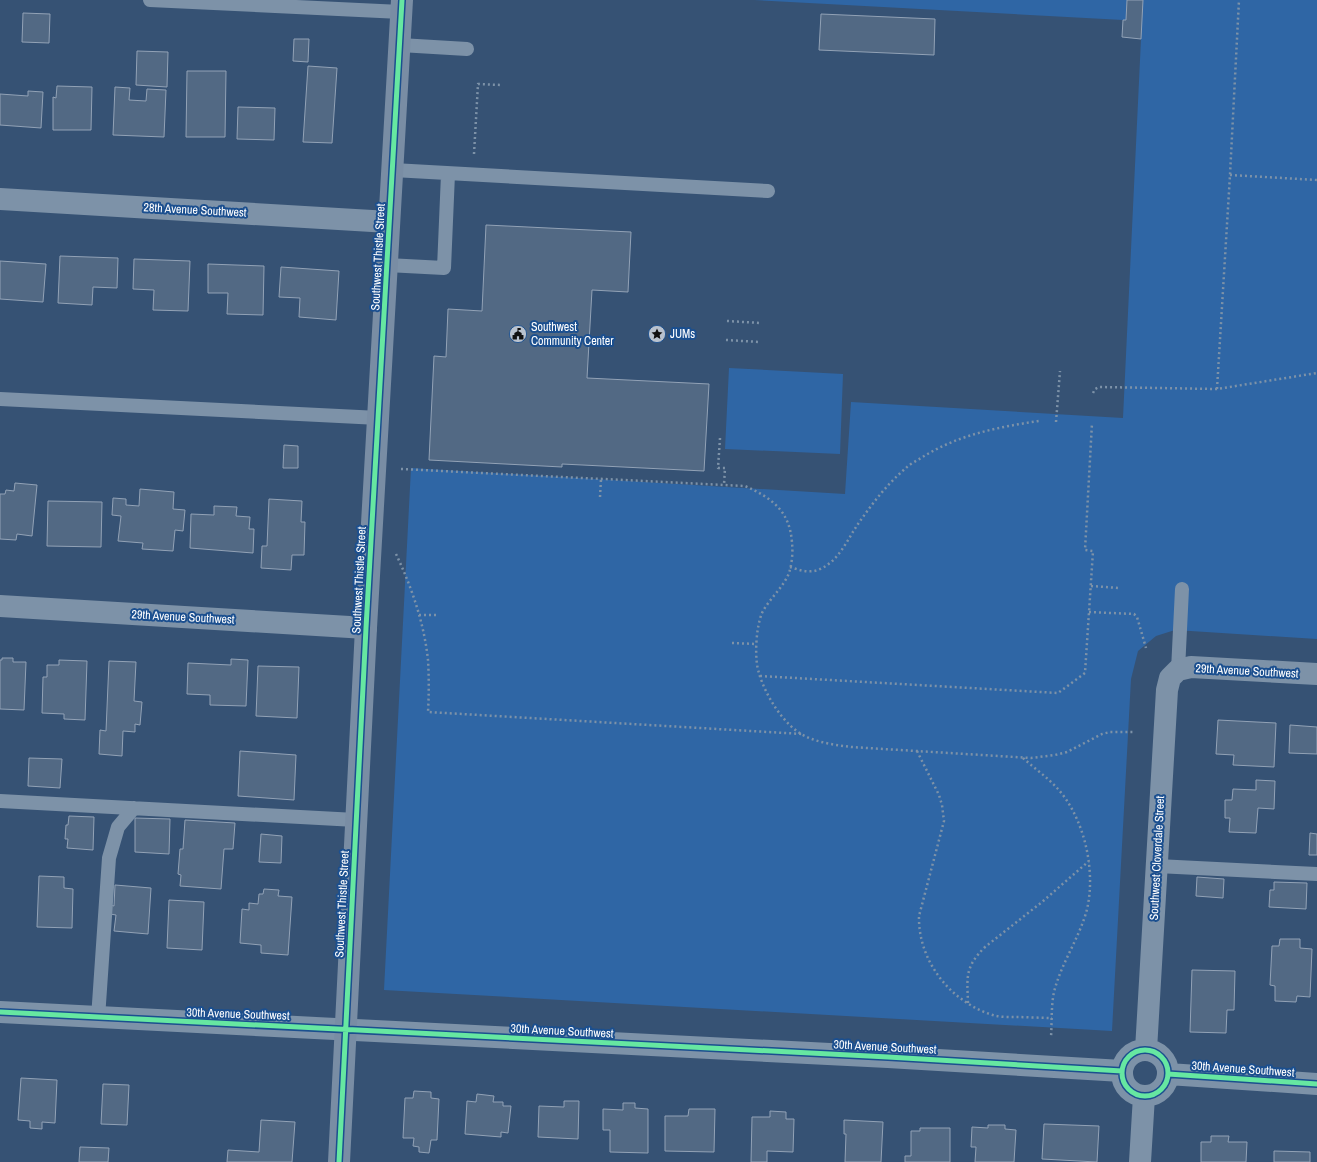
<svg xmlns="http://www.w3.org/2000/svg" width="1317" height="1162" font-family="'Archivo Narrow',sans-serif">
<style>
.green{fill:#2f66a5}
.building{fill:#526984;stroke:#92a2b6}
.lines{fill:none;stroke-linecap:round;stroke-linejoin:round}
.path{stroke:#7d92a8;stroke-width:2.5;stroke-dasharray:2 3;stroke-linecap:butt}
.lane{stroke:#7d92a8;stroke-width:14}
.street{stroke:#7d92a8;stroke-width:22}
.secondary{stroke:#798da4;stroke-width:22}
.cycleway-casing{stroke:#1b4f8f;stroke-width:8}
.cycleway{stroke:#66e7a1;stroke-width:5}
.labels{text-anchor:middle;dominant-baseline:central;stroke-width:4;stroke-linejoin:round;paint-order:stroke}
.street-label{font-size:12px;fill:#fff;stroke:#1b4f8f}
.poi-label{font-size:12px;fill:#fff;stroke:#1b4f8f;text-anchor:start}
</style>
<rect width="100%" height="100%" fill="#365274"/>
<path class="green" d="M754 0H1317V639L1175 630 1156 636 1138 651 1131 679 1112 1031 384 990 411 468 845 494 851 402 1123 418 1141 39 1122 37 1123 20Z
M729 368 843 374 840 454 725 449Z"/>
<path class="building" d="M1127 0H1143L1141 39 1122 37 1123 20H1126Z
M23 13 50 14 49 43 22 42Z
M821 14 935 19 934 55 819 50Z
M294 39H309L308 62 293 61Z
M137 51 168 52 167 87 136 85Z
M308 66 337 68 332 143 303 142Z
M187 71H226L225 137H186Z
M57 86 92 87 91 130H53V97L56 98Z
M115 87 130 88 129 100 146 101 147 89 166 90 164 137 113 135Z
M28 91 43 92 41 128 0 125V94L28 96Z
M238 107 275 108 274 140 237 139Z
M486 225 631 232 628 292 592 290 587 378 709 384 704 471 562 464V467L429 460 434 356 446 357 448 309 482 311Z
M60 256 118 258 117 288 93 287 92 305 58 303Z
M134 259 190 261 188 311 153 310 154 290 133 289Z
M0 261 46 264 43 302 0 299Z
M208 264 264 266 263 315 227 314 228 293H208Z
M281 267 339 271 336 320 299 317 300 298 279 297Z
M284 445 298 446V468H283Z
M15 483 37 485 32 536 17 534 16 540 0 539V494H5L6 490 14 491Z
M140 489 174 492 173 509 185 510 183 531 175 530 173 551 142 549 143 543 118 541 121 516 112 515 113 498 126 499V505L139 506Z
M269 499 302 501 301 522H305L304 555H292L291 570 261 568 262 546H267Z
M48 501 102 502 101 547 47 546Z
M214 506 237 507 236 516 250 517 249 529H254L253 553 190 548 191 514 214 515Z
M2 658H13V662H26L24 710 0 709V660H2Z
M231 659 248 660 246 706 210 705V695L187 694 188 663 231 665Z
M59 660 87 661 85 720 64 719V714L42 713 43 677H47V665H59Z
M109 661 136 662 134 701 142 702 140 725 135 724V732L123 731 122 756 99 754 100 730 106 731Z
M258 666 299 667 297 718 256 716Z
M1218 720 1276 723 1274 767 1233 765 1234 755 1216 754Z
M1290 725 1317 727V754L1289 753Z
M240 751 296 755 294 800 238 796Z
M29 758 62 759 60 788 28 786Z
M1256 780 1275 781 1274 809 1258 808 1256 833 1229 832 1230 818H1225V800H1232L1233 789 1256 790Z
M69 816 94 817 93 850 67 848 68 839H65L66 825H68Z
M135 818 170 819 169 854 135 852Z
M185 820 235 823 233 849H224L221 889 180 886 181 875 178 874 180 849H183Z
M1310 833 1317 834V855H1309Z
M261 834 282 836 281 863 259 862Z
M39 876 64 877V888L73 889 72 928 37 927Z
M1197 877 1224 879 1223 898 1196 896Z
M1274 882 1307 883 1306 909 1269 907 1270 890H1274Z
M115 885 151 888 148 934 114 931 116 915 110 914V905L114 906Z
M264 889 279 890 278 896 292 897 288 955 261 953V945L240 943 242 909 249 910V903L258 904 259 894H263Z
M169 900 204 902 202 950 167 948Z
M1280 939H1300V948L1312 949 1310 997 1297 996 1296 1002 1275 1001V986L1270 985 1272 946H1279Z
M1192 970 1235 971 1234 1010H1227L1226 1033 1190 1032Z
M21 1078 57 1080 55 1123 42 1122V1129L30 1128V1121L18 1120Z
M103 1084 129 1085 127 1125 101 1124Z
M414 1091 431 1092V1098L439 1099 437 1140H431L429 1153 419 1152V1147L413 1146 414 1138H403L405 1098H413Z
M477 1094 494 1096 493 1102H503V1106H511L508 1133 501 1132V1137L465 1134 467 1101 476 1102Z
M564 1101H579L578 1139 538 1137 539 1106 564 1107Z
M623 1103H635V1108L648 1109V1153L610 1152V1130H603V1109L623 1110Z
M689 1109H715L714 1152 665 1151V1116H688Z
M770 1111 786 1112V1119H794L793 1152 767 1151V1162H751L752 1117H770Z
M261 1120 295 1122 292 1162H227L228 1150 259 1152Z
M844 1120 883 1122 881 1162H845L846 1134H844Z
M1044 1124 1099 1126 1097 1162 1042 1159Z
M988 1125H1005V1129L1016 1130 1014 1162H975L976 1147H971L972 1127 988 1128Z
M920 1128H950V1162H905V1156H911V1131H920Z
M1211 1136H1229L1228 1142H1247L1246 1162H1201V1142H1211Z
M80 1147 109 1148 108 1162H79Z
M1274 1151 1310 1152V1162H1274Z"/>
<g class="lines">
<path class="path" d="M474 154 478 84 501 85
M1230 175 1317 180
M727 321 761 323
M726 340 760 342
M1217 389 1230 175 1239 0
M1093 393 1095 389 1099 387 1217 389 1317 373
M1056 422 1060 371
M720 438 718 468H725L724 485
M401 469 745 486C772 498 790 511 792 543 793 552 792 564 789 573 783 588 769 599 762 613 756 627 754 659 759 673 765 695 785 728 807 737 820 743 836 745 851 747L1031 758 1055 755 1067 752 1102 734 1110 732H1133
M600 497 601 479
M396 554C412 588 424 623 428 660 429 677 429 694 428 712L802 734
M790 567C799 570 810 574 820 569 839 561 847 540 858 524 872 504 887 484 906 468 910 464 916 461 921 458 957 435 998 427 1039 421
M1091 586 1119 588
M1089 612 1134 614 1137 617 1146 648
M419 615H438
M732 643 757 644
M760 676 1058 693 1085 673 1093 551 1085 550 1092 423
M917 751 939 795 942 805 944 821 919 916C918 962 952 1004 996 1016 1002 1017 1009 1017 1015 1017 1027 1017 1040 1018 1052 1018
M1023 758C1034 768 1047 777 1057 788 1085 818 1097 874 1086 913 1078 940 1061 964 1054 992 1051 1006 1052 1022 1051 1037
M968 1003C967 976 965 967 985 947L1042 902 1089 861"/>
<path class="lane" d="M150 0 401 12
M400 45 467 49
M393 170 768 191
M387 265 444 268 448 174
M0 399 379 418
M1178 670 1182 589
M0 801 356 820
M1157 866 1317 874
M98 1018 109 858 118 827 134 808"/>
<path class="street" d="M0 199 389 222
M0 606 366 628
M0 1012 888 1057 1122 1071
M1122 1073a23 23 0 1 1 46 0a23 23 0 1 1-46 0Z
M1146 1050 1167 690 1170 678 1178 670 1191 667 1317 674
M1168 1074 1317 1084
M1140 1162 1144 1096"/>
<path class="secondary" d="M339 1162 366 628 402 0"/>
<defs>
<path id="cycleway" d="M0 1012 888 1057 1122 1071
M1122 1073a23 23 0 1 1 46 0a23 23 0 1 1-46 0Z
M1168 1074 1317 1084
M339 1162 366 628 402 0"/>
</defs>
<use href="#cycleway" class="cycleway-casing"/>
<use href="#cycleway" class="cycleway"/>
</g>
<defs>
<symbol id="civic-disc" viewBox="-11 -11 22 22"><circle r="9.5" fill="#b9c2ce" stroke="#1b4f8f"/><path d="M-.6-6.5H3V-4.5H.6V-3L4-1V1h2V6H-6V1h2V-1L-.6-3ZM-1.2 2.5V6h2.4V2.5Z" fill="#111"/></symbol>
<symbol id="sight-disc" viewBox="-11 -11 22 22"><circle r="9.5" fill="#b9c2ce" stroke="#1b4f8f"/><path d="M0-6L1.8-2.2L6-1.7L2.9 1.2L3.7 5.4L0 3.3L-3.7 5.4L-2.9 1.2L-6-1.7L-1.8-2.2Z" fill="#111"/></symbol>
</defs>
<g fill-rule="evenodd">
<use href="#civic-disc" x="508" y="324" width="20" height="20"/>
<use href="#sight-disc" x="647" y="324" width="20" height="20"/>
</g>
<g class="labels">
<g class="street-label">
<text transform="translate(195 210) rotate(3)">28th Avenue Southwest</text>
<text transform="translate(378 257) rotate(-87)">Southwest Thistle Street</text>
<text transform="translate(359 580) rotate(-87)">Southwest Thistle Street</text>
<text transform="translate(183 617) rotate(3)">29th Avenue Southwest</text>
<text transform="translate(1247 671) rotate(3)">29th Avenue Southwest</text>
<text transform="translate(1157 858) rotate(-87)">Southwest Cloverdale Street</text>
<text transform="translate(342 904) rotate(-87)">Southwest Thistle Street</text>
<text transform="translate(238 1014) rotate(2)">30th Avenue Southwest</text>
<text transform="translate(562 1031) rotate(3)">30th Avenue Southwest</text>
<text transform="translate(885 1047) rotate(3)">30th Avenue Southwest</text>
<text transform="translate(1243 1069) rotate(4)">30th Avenue Southwest</text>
</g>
<g class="poi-label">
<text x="531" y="327">Southwest<tspan x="531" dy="14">Community Center</tspan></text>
<text x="670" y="334">JUMs</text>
</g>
</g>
</svg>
